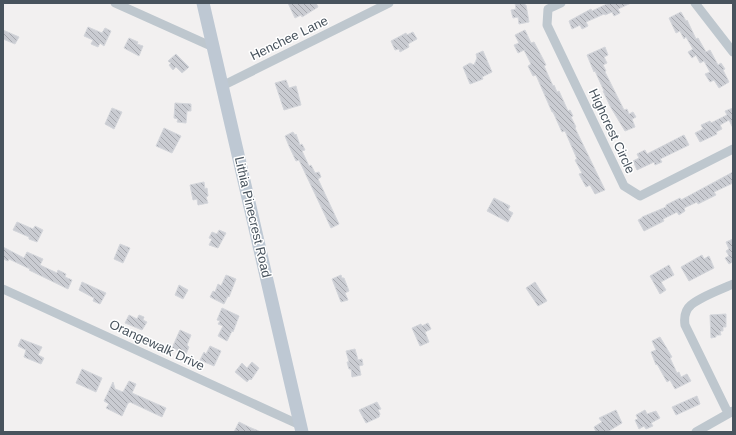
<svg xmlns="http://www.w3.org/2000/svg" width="736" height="435" font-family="Arial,sans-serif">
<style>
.building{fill:url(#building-back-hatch);stroke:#d4d6db}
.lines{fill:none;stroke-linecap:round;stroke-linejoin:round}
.street{stroke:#bec7ce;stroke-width:9}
.secondary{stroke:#bec8d3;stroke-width:13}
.labels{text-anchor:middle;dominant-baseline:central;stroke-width:3;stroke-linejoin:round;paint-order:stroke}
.street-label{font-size:13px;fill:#48535d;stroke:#fff}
</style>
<defs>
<pattern id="building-back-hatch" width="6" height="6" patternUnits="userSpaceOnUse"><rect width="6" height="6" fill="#caccd2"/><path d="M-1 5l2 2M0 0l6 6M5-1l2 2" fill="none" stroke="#a6a8ae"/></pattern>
</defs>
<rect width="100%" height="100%" fill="#f2f0f0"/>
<path class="building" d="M288 3H316L318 7 302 17 301 15 295 18Z
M515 3H525V5H526L529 22 519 24 518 17 513 18 511 10 516 9Z
M609 3H631L618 9 620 13 614 16 612 12 605 15 604 14 586 22 588 26 582 29 580 25 572 29 569 21 591 9 592 11Z
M681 12 686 21 687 20 696 39 698 38 706 52 710 50 718 65 721 63 725 69 723 70 729 82 719 88 714 80 710 82 705 74 710 72 704 61 700 63 696 55 692 58 688 52 693 49 686 37 684 39 680 31 676 33 669 18Z
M88 27 102 33 105 28 111 31 104 46 100 43 98 47 91 44 93 40 84 36Z
M3 30 19 37 15 44 3 39Z
M525 30 531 43 534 42 543 59 546 65 544 66 553 86 554 85 557 92 559 91 568 111 570 110 573 116 571 117 576 127 575 128 605 190 595 194 590 185 586 187 579 174 582 173 575 160 577 159 565 131 562 132 553 112H552L536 75 533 76 528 66 531 64 524 50 518 53 514 45 519 43 515 35Z
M413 32 417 39 408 44 409 47 400 52 399 49 395 50 391 41 406 33 407 35Z
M129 38 138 42 137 44 143 46 139 56 124 48Z
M605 47 608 55 604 57 607 63 603 65 606 71 605 72 624 110 627 109 629 114 633 112 636 117 632 119 635 127 625 131 610 106 603 91H604L595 71 594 72 587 55Z
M483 51 492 72 482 77 483 79 470 84 463 67 470 63 474 65 477 58 476 54Z
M176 54 189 67 182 73 176 67 173 70 169 65 171 63 168 61Z
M286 80 289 88 296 86 301 105 284 110 275 83Z
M175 103 191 104V111H187L186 123 177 122 178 119 174 118Z
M112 108 122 112 114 129 105 124Z
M733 108V128L729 120 720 125 722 129 716 132 717 134 700 142 695 133 703 129 701 125 710 121 711 123 727 115 725 111Z
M164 128 181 136 172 153 156 146Z
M293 132 295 135 296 134 300 145 302 144 305 150 302 151 309 166 311 165 315 173 319 172 321 177 318 179 339 224 331 228 299 160 296 161 289 146 285 136Z
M684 135 689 145 660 159 662 162 655 165 654 162 637 170 633 161 639 158 637 154 645 150 647 154Z
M733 172V183L714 192 716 195 698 204 697 202 684 208 685 211 679 215 677 212 663 219 664 221 644 231 638 220 642 218V217L666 207V205L680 198 681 200Z
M204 182 205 189 207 188 208 196 206 197 208 203 198 205 197 199 193 200 190 185Z
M494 198 510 206 508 210 513 213 508 222 487 211Z
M17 222 33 229 35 226 43 230 37 242 29 239V237L13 230Z
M219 230 226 233 218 248 209 245 212 239 209 238 212 232 217 234Z
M733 239V264L732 262 729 264 725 258 729 256 726 251 729 249 726 242Z
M120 244 130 248 123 263 114 259Z
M3 247 24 258 27 252 43 259 40 265 57 273 58 270 66 274 65 277 72 280 68 289 29 270 30 269 9 259 8 261 3 259Z
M702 255 704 259 709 256 714 268 689 281 681 267Z
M669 265 674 275 661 282 666 290 660 294 650 276Z
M226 275 236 279 229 297 228 296 224 304 210 297 213 291 215 292 218 284 221 286Z
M341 275 342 278H344L349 291 345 293 348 300 341 302 332 279Z
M82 282 106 293 100 304 93 301 94 298 79 290Z
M535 282 547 301 538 306 526 288Z
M179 285 188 290 183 299 175 295Z
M222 308 239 316 233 332 232 331 227 341 218 336 223 326 218 324 220 321 217 320Z
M726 314V327H723V331H720L721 335H716V337L711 338 710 315Z
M129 315 137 319 139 315 144 317 143 320 147 322 142 330 125 323Z
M428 323 431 329 425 332 429 342 420 346 412 328 421 324 422 326Z
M180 330 191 335 187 345 189 347 186 354 172 348Z
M660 337 672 357 670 358 677 373 679 372 681 377 687 374 691 381 675 389 670 380 667 382 657 364 656 365 651 352 656 350 652 341Z
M21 339 42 347 38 355 44 358 41 364 24 357 26 350 18 346Z
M210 346 221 351 214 366 200 360 204 352 206 354Z
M355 349 358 360 362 359 363 365 359 366 361 375 352 377 351 369H349L347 362H349L346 351Z
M252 362 259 368 251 380 250 379 247 382 235 372 242 363 247 368Z
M82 369 102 378 96 392 76 383Z
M129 381 136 384 132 393 166 408 162 417 130 402 129 403H128L122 416 106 408 109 404 104 401 113 382 115 389 123 392Z
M697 396 700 404 676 415 672 407Z
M377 402 381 409 378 410 380 414 379 417 366 423 359 410Z
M616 410 622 423 607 432H596L594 427 602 422 599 418Z
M645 410 647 414 656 411 660 418 651 423 653 426 646 429 644 426 639 429 635 420 638 419 636 415Z
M239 422 249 427 261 432H234Z"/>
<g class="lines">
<path class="street" d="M115 3 213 47
M561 3 548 9 547 25 624 186 640 196 733 149
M695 3 733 52
M222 86 389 3
M3 289 300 425
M728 413 685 325C684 318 685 310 691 305 700 297 722 289 733 284
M696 432 733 411"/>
<path class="secondary" d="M203 3 302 432"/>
</g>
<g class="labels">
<g class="street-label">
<text transform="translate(289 38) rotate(-26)">Henchee Lane</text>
<text transform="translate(612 131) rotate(65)">Highcrest Circle</text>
<text transform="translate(253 217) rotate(77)">Lithia Pinecrest Road</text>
<text transform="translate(157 345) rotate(25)">Orangewalk Drive</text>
</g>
</g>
<rect width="736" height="435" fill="none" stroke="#48535d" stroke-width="8"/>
</svg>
